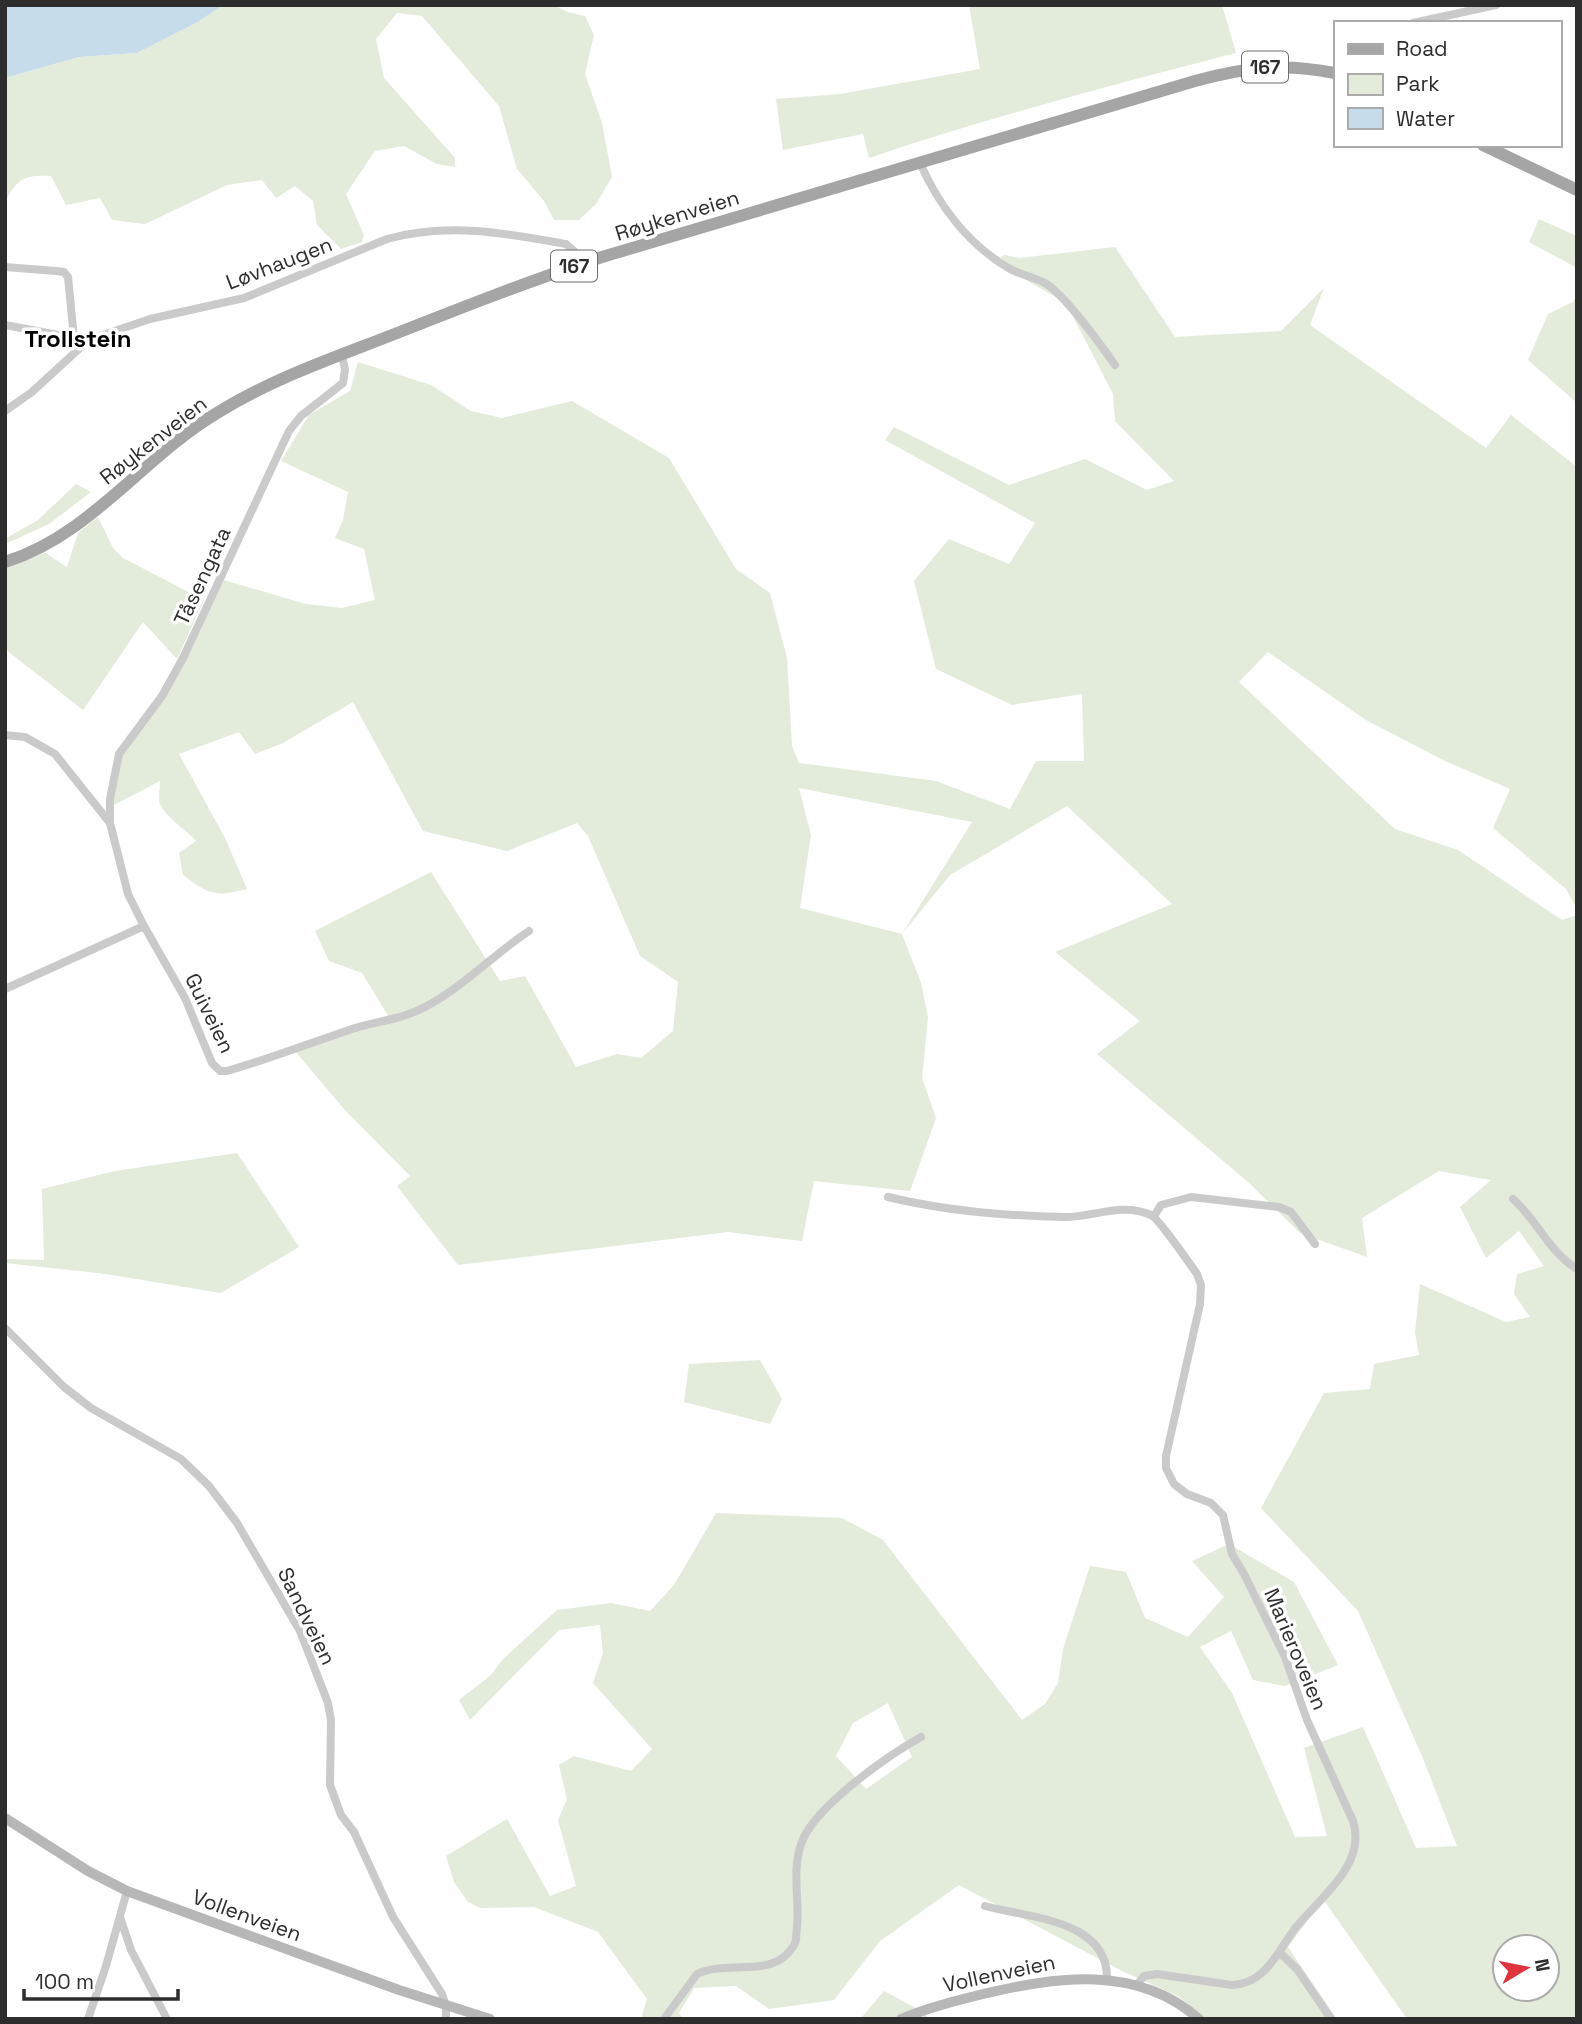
<svg xmlns="http://www.w3.org/2000/svg" width="1582" height="2024" font-family="'Space Grotesk',sans-serif">
<style>
.green{fill:#e3ebdb;fill-rule:evenodd}
.water{fill:#c7dcea}
.lines{fill:none;stroke-linecap:round;stroke-linejoin:round}
.minor{stroke:#cacaca;stroke-width:8}
.secondary{stroke:#b7b7b7;stroke-width:10}
.primary{stroke:#a5a5a5;stroke-width:12}
.labels{text-anchor:middle;dominant-baseline:central;stroke-width:7;stroke-linejoin:round;paint-order:stroke}
.shield{fill:#fff;stroke:#6c6c6c;stroke-width:2}
.shield-label{font-size:19px;font-weight:bold;fill:#2d2d2d}
.street-label{font-size:21px;fill:#2d2d2d;stroke:#fff}
.quarter-label{font-size:24px;font-weight:bold;fill:#000;stroke:#fff}
</style>
<rect width="100%" height="100%" fill="#fff"/>
<path class="green" d="M223 5H554L567 12 585 16 594 35 585 74 602 123 612 177 596 204 579 220H554L544 201 517 169 499 106 422 16 397 13 376 39 384 78 455 158V167L437 164 404 146 375 151 346 194 364 235 362 242 341 249 317 225 313 201 295 186 276 198 262 180 227 185 145 224 112 220 100 198 66 205 51 176C24 175 18 178 5 202V78L79 57 137 53 198 22Z
M969 5H1222L1236 53C1112 85 990 117 869 158L863 134 783 150 776 99 840 94 980 69Z
M1539 219 1577 236V268L1529 242Z
M1115 247 1175 337 1281 331 1324 288 1310 325 1486 448 1511 415 1577 467V909L1566 889 1493 828 1510 789 1443 760 1366 720 1268 652 1239 682 1395 829 1458 850 1562 920 1577 915V2019H1407L1323 1899 1288 1947 1337 2019H1206L1178 1996 1122 1971 959 1885 880 1941 834 2000 769 2009 736 1986 694 1988 679 2013 683 2019H641L647 1999 598 1932 534 1907 480 1908 468 1902 454 1882 446 1856 507 1819 550 1896 576 1886 558 1820 567 1799 559 1765 574 1756 631 1771 652 1749 593 1683 603 1653 600 1625 559 1630 470 1720 459 1700 490 1676 503 1659 557 1610 611 1603 650 1611 674 1585 716 1513 842 1518 883 1540 1022 1720 1045 1704 1058 1683 1063 1649 1090 1566 1126 1572 1145 1618 1188 1637 1224 1597 1192 1561 1229 1544 1294 1582 1338 1665 1285 1686 1253 1680 1231 1631 1200 1647 1232 1693 1295 1837 1327 1836 1304 1748 1363 1727 1416 1848 1457 1846 1422 1756 1358 1611 1261 1508 1324 1393 1370 1389 1374 1364 1419 1355 1415 1333 1420 1284 1506 1322 1530 1317 1514 1294 1517 1274 1544 1266 1519 1231 1486 1258 1460 1207 1491 1180 1439 1171 1362 1218 1367 1257 1300 1233 1248 1182 1097 1054 1140 1021 1055 952 1172 904 1067 806 950 875 902 934 921 983 928 1017 922 1078 936 1118 910 1191 814 1181 802 1241 728 1232 458 1265 397 1186 410 1176 344 1109 295 1051 389 1017 362 973 329 961 315 931 431 872 500 981 525 976 576 1067 617 1054 641 1058 673 1031 678 982 640 956 588 836 577 823 507 851 423 831 353 702 283 743 255 754 239 732 179 754 225 838 247 889C216 897 209 895 183 875L179 853 196 841C186 829 167 819 160 804 158 798 160 788 160 781L110 807 121 752 165 687 217 578 306 604 342 608 375 600 364 549 335 538 343 520 348 492 281 461 309 415 350 391 358 362 431 385 471 411 502 418 572 401 669 458 736 569 770 593 787 658 792 746 799 763 936 781 1010 809 1036 761H1084L1082 694 1012 705 936 669 914 581 949 539 1009 564 1035 523 885 440 894 427 1009 485 1085 459 1147 490 1174 481 1115 421 1113 394 1066 303 1026 280 1000 257 1005 255 1019 258ZM799 788 972 822 902 934 800 908 811 835ZM888 1703 912 1757 866 1789 836 1756 853 1723ZM1505 1947H1547V1989H1505Z
M1577 294V403L1528 360 1548 314 1573 302Z
M76 484 91 492 49 524 5 544V539L38 520Z
M98 517 113 548 123 558 204 600 177 659 143 622 83 710 5 649V568L45 553 67 567 78 533Z
M237 1153 299 1247 221 1293 106 1274 5 1263V1259L44 1260 42 1189 115 1171Z
M760 1360 782 1399 770 1424 684 1402 689 1364Z
M884 1991 925 2013 928 2019H852L862 2017Z"/>
<path class="water" d="M5 5H223L198 22 137 53 79 57 5 78Z"/>
<g class="lines">
<path class="minor" d="M1413 23 1496 5
M920 163C939 206 969 245 1010 269 1021 275 1034 277 1045 283 1064 294 1101 345 1115 365
M5 267 56 271 64 272 68 277 74 338 81 347
M5 325 74 338
M5 411 32 392 81 347 97 337 150 319 244 298 387 239C448 222 506 233 566 244L574 251 580 264
M5 735 25 737 55 754 110 823 128 894 144 926 185 998 212 1063 220 1071H227C269 1059 308 1044 349 1030 375 1021 401 1020 425 1007 463 987 493 955 529 931
M110 823V799L119 754 162 696 183 658 289 431 301 416 343 383 345 370 342 355
M5 989 144 926
M888 1197C946 1211 1005 1216 1065 1217 1094 1217 1122 1202 1151 1215 1158 1218 1190 1264 1197 1274L1201 1285 1200 1304 1166 1456V1468L1174 1484 1187 1494 1211 1503 1223 1515 1232 1554 1244 1574 1285 1657 1307 1720 1353 1821C1367 1864 1321 1897 1297 1926 1279 1948 1267 1984 1232 1985L1157 1974 1144 1976 1136 1986
M1513 1199C1537 1220 1549 1252 1577 1269
M1154 1216 1161 1205 1191 1197 1279 1207 1291 1212 1315 1244
M5 1328 64 1387 91 1408 181 1459 209 1486 237 1523 300 1631 328 1703 331 1720 330 1785 341 1815 354 1832 393 1917 442 1994 446 2006V2019
M985 1906C1028 1918 1109 1919 1107 1980
M120 1917 131 1950 167 2019
M1279 1952 1297 1969 1331 2019
M88 2019 106 1966 127 1891
M664 2019 697 1974C723 1961 764 1975 785 1956 788 1953 794 1947 795 1943 797 1939 796 1932 797 1927 800 1898 790 1866 804 1837 821 1803 887 1756 921 1737"/>
<path class="secondary" d="M5 1818 88 1871 127 1891 399 1990 490 2019
M901 2019C927 2008 955 2001 983 1994 1056 1977 1137 1964 1199 2019"/>
<path class="primary" d="M1483 145 1577 190
M5 562C91 535 143 457 217 413 270 380 330 359 387 337 458 309 529 281 602 257L1195 81C1246 67 1283 63 1335 73"/>
</g>
<g class="labels">
<g class="shield">
<rect x="1242" y="51.5" width="46" height="31" rx="5"/>
<rect x="551" y="250.5" width="46" height="31" rx="5"/>
</g>
<g class="shield-label">
<text x="1265" y="67">167</text>
<text x="574" y="266">167</text>
</g>
<g class="street-label">
<text transform="translate(677 215) rotate(-17)">Røykenveien</text>
<text transform="translate(279 263) rotate(-21)">Løvhaugen</text>
<text transform="translate(153 440) rotate(-38)">Røykenveien</text>
<text transform="translate(202 576) rotate(-65)">Tåsengata</text>
<text transform="translate(210 1013) rotate(64)">Guiveien</text>
<text transform="translate(307 1616) rotate(64)">Sandveien</text>
<text transform="translate(1296 1649) rotate(67)">Marieroveien</text>
<text transform="translate(247 1915) rotate(20)">Vollenveien</text>
<text transform="translate(999 1973) rotate(-12)">Vollenveien</text>
</g>
<g class="quarter-label">
<text x="78" y="338">Trollstein</text>
</g>
</g>
<rect width="1582" height="2024" fill="none" stroke="#2d2d2d" stroke-width="14"/>
<rect x="1334" y="21" width="228" height="126" fill="#ffffff" stroke="#ababab" stroke-width="2"/>
<rect x="1348" y="44" width="35" height="10" fill="#a5a5a5" stroke="#ababab" stroke-width="2"/>
<text x="1396" y="56" font-size="21" fill="#2d2d2d">Road</text>
<rect x="1348" y="74" width="35" height="21" fill="#e3ebdb" stroke="#ababab" stroke-width="2"/>
<text x="1396" y="91" font-size="21" fill="#2d2d2d">Park</text>
<rect x="1348" y="108" width="35" height="21" fill="#c7dcea" stroke="#ababab" stroke-width="2"/>
<text x="1396" y="126" font-size="21" fill="#2d2d2d">Water</text>
<g transform="translate(1526 1968) rotate(80)"><circle r="33" fill="#ffffff" stroke="#ababab" stroke-width="2"/>
<path d="M0-5L12 26L0 18L-12 26Z" fill="#e1333e"/>
<text y="-10" font-size="19" font-weight="bold" text-anchor="middle" fill="#2d2d2d">N</text>
</g>
<path d="M24 1989v10h154v-10" fill="none" stroke="#2d2d2d" stroke-width="3.5"/>
<text x="35" y="1989" font-size="21" fill="#2d2d2d" stroke="#ffffff" stroke-width="5" paint-order="stroke">100 m</text>
</svg>
